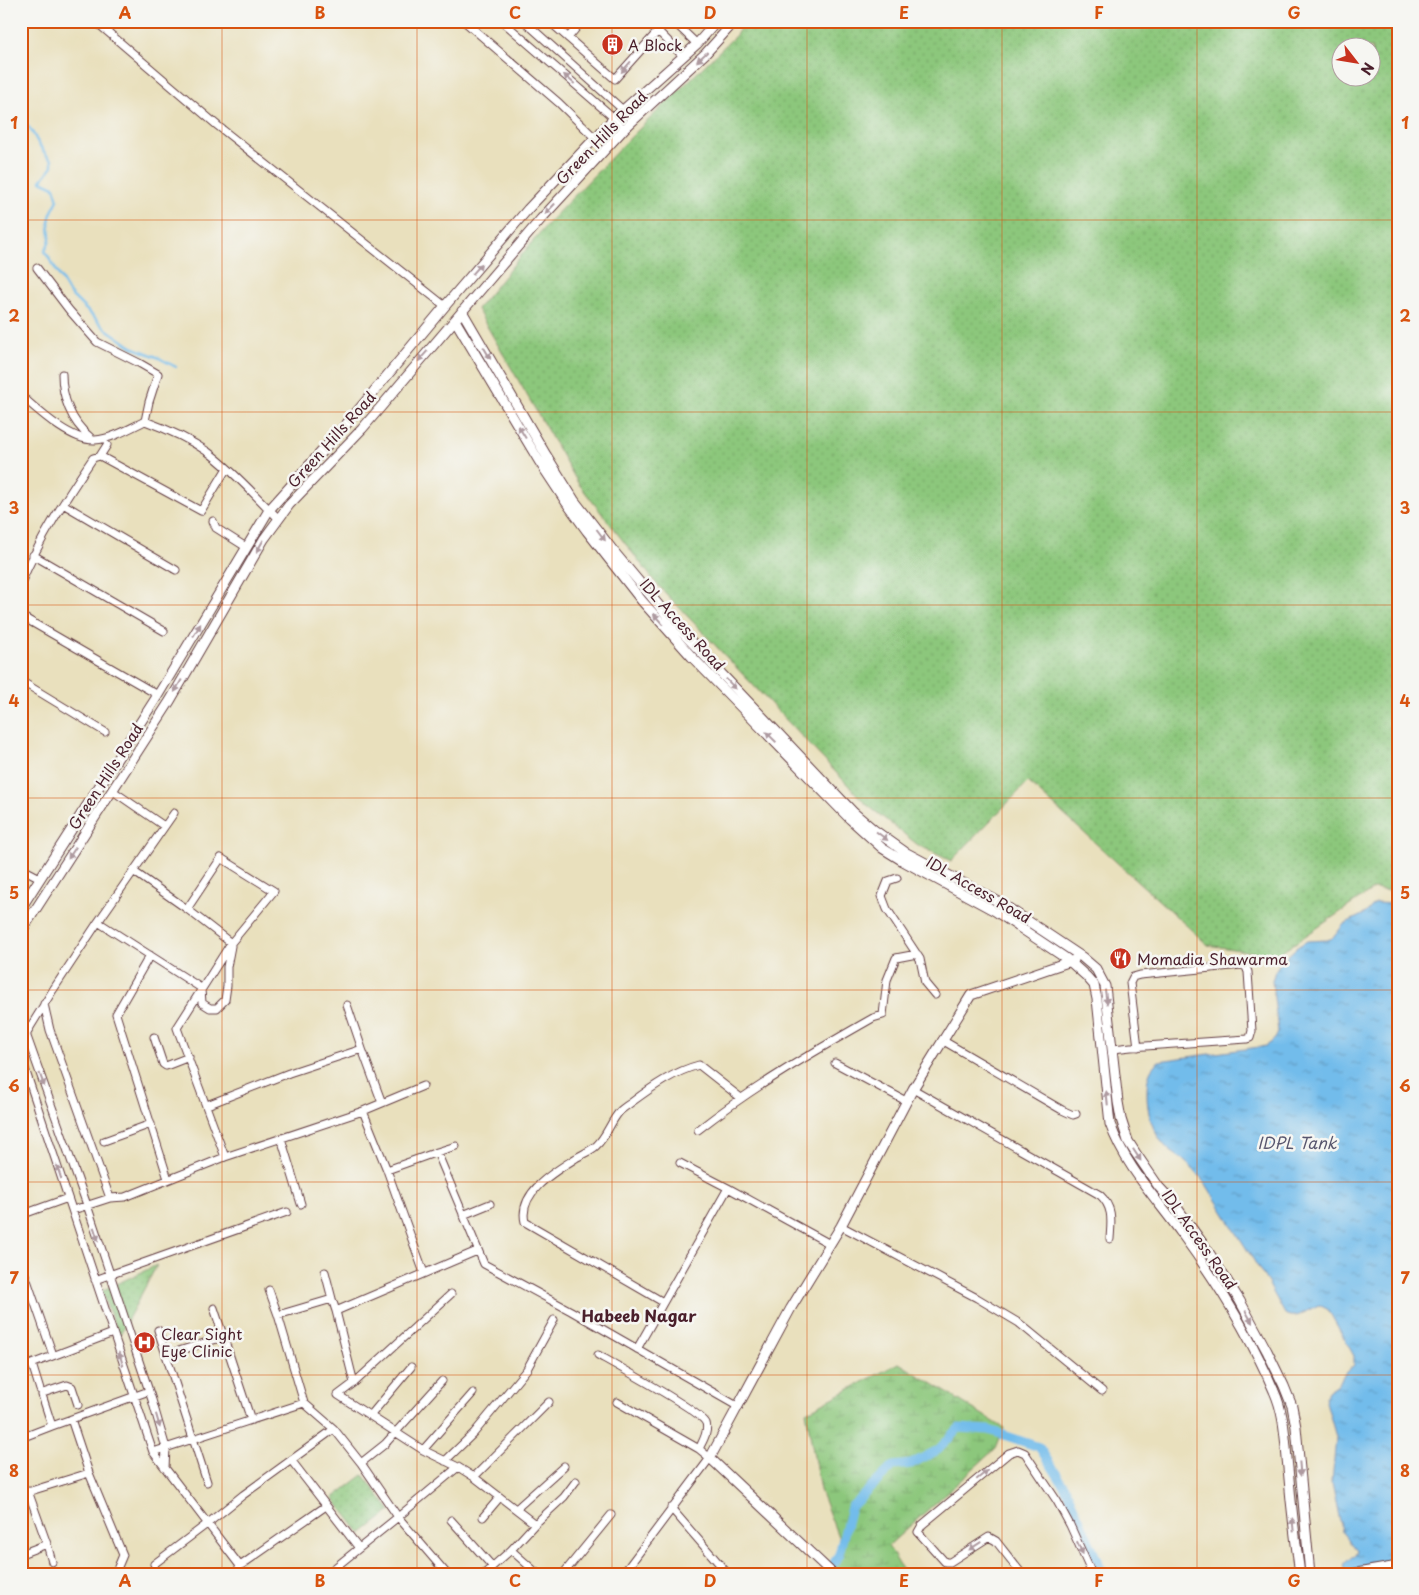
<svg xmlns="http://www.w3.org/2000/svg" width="1419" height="1595" font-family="'Playpen Sans',sans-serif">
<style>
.grass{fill:url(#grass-dots);stroke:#6b7354;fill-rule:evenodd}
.wetland{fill:url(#wetland-marsh);stroke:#6b7354}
.water{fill:url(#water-ripples);stroke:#5e6e8b}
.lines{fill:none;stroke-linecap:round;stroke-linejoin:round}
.stream{stroke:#72bceb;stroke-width:2.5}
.canal{stroke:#72bceb;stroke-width:9}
.minor-casing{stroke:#623c41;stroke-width:9}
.tertiary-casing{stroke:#623c41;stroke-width:11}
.minor{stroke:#fff;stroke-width:7}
.tertiary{stroke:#fff;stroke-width:9}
.oneway{fill:#ae9aa0}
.grid{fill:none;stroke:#d8530f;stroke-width:1;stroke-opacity:0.55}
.labels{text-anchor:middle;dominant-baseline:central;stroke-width:5;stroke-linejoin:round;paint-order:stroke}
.poi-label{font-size:15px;fill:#4a1f2b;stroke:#f6f6f2;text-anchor:start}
.street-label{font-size:15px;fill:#4a1f2b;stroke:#f6f6f2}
.water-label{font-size:16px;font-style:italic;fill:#58566e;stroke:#f6f6f2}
.neighbourhood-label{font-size:16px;font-weight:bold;fill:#4a1f2b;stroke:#f6f6f2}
.neatline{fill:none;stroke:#d8530f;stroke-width:2}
.grid-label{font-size:16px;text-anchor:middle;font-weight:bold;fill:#d8530f}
</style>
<defs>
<pattern id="grass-dots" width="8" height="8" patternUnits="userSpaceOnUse" patternTransform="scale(1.25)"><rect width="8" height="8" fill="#8cc77c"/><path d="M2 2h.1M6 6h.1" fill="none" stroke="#7aaa6b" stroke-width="1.8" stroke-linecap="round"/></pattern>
<pattern id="wetland-marsh" width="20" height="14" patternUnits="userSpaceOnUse" patternTransform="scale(1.25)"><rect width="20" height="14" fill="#8cc77c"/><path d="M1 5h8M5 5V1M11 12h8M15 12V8" fill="none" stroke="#7aaa6b"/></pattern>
<pattern id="water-ripples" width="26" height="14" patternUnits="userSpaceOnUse" patternTransform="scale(1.25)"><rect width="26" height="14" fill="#72bceb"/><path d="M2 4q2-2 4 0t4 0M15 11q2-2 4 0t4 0" fill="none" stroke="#6098bf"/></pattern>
</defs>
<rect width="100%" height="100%" fill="#f6f6f2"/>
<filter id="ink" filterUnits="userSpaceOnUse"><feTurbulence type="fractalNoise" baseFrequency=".02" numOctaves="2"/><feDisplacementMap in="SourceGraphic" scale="10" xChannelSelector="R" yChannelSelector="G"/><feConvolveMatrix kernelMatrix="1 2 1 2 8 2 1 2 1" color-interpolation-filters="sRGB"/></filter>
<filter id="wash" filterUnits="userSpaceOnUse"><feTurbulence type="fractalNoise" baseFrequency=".0096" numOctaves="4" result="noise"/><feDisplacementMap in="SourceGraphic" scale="20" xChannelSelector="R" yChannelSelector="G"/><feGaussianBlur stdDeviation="1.12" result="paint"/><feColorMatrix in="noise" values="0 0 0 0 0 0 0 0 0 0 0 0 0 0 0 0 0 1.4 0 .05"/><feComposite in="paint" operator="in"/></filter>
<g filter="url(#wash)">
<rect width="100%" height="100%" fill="#e9e0bd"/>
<path class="grass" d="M745 21H1398V892L1374 889 1276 956 1208 945 1028 782 951 861 918 845 866 804 656 583 578 483 477 309 548 223 630 138 736 35ZM1342 48H1372V78H1342Z
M157 1265 119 1336 101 1291Z
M363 1475 391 1511 361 1534 333 1498Z"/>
<path class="wetland" d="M899 1363 1004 1428 996 1448 888 1546 905 1574H829L842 1547 820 1490 806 1412Z"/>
<path class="water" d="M1376 903 1398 904V1564L1346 1571 1344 1565C1347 1559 1355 1557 1357 1550L1342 1531 1332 1483 1336 1437 1325 1398 1328 1391 1338 1384 1345 1373 1354 1365V1356L1329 1311 1327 1309 1319 1305C1308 1309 1296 1321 1285 1314L1268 1283 1204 1181C1197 1173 1190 1166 1182 1159 1177 1155 1170 1152 1166 1147 1152 1132 1147 1113 1147 1093 1147 1080 1148 1069 1159 1061L1266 1046C1272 1042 1276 1039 1278 1032L1272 981 1275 971 1280 963 1297 947 1307 941 1327 940 1333 938 1344 924 1366 913 1372 906Z"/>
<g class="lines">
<path class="stream" d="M21 120C36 130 36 148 52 160V167L41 181 54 187 58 200C54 207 49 215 49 223 49 239 53 236 45 251L70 294 106 329 132 347 157 357 176 367"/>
<path class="canal" d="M834 1563 839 1554 851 1507 893 1466 911 1464 938 1450 959 1428 989 1430 1039 1447 1065 1487 1102 1571 1105 1574"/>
</g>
</g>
<g filter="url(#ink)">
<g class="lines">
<defs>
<path id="minor" d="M95 21 218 126 445 306
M464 21 559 103 596 139
M502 21 614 118 624 129
M524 21 623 110 633 121
M549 21 615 79 658 31 683 56
M673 21 697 44
M658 31 666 21
M568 38 582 21
M37 268 69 310 97 342 139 363 158 374 149 402 145 421
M62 374C62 397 71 422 90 437
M21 404 26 400C42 414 72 441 95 440 112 439 130 428 145 421 167 429 189 439 208 452 234 471 256 497 279 519
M100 456 107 445
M63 504 176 570
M213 521 216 528 246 547
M33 555 164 631
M21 583C40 538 66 498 93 458L100 456 201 511 227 468
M21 616 158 695
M21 681 105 732
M113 791 164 826
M21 868 40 878
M133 871 187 909 231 943
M897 878 888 881 882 896 887 909 920 959 925 983 935 995
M187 909 221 858 274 891 231 943 177 1028 225 1157
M98 922 201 988
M150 955 116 1014 168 1179
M201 989 202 1003 210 1008H217L225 1000 227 986V967L231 946
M44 1004 50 1030 110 1198
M347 1005 362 1049
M154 1037 163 1064 166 1066 189 1057
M942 1040 1062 1110 1073 1115 1076 1114
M1113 1049 1131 1047 1247 1039 1250 1038 1252 1031 1248 972 1246 967 1242 965 1140 975 1133 977 1130 983 1138 1047
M21 1057 153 1452 240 1566 236 1574
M835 1063 906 1101
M913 1089 1100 1195C1114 1208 1111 1222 1110 1239
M207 1105 289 1073 362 1049 382 1103
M363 1111 387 1170 424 1273
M698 1130C753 1087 813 1052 873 1018L883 1015 887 980 896 958 917 954
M281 1138 301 1204
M104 1141 151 1124
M437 1152 456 1146
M680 1163 728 1188
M387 1170 437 1152 484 1264 571 1311 737 1406
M73 1210 110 1198 125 1197 225 1157 363 1111 423 1086
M21 1215 68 1198
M463 1215 490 1204
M841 1226 977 1298 1019 1323 1102 1391
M21 1263 53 1355
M325 1272 332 1299
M95 1280 287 1212
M269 1290 278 1315 304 1403
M451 1294 354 1383 338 1395 423 1450 458 1467 474 1477 535 1524 511 1550 538 1574
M663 1302 525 1222C518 1194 552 1173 573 1160 580 1155 589 1152 596 1146 607 1136 610 1122 620 1111 623 1108 628 1105 632 1102 652 1087 675 1071 699 1065L741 1098
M214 1308 251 1420
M278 1315 332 1299 336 1311
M158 1330 207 1482
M637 1349 728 1188 830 1244
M166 1355 223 1337
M598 1355C614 1364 702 1412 706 1423 709 1432 702 1442 699 1449
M32 1364 40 1390
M21 1368 113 1333
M354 1383 336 1311 477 1251
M617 1402 699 1449 710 1458 623 1574
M370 1416 411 1367
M71 1419 89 1473
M52 1426 42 1395 43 1393 67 1385 72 1387 78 1405
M21 1438 52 1426 149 1391
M423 1450 473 1393
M153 1452 304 1403 334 1429
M291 1460 359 1548
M445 1461 474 1433 527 1369 554 1320
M361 1463 385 1444 442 1381
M165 1468 166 1448 152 1400 87 1205 26 1034 53 990 98 922 174 813
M474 1477 549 1402
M21 1494 89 1473 123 1555 115 1574
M671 1508 728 1574
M516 1509 564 1466
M483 1517 500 1497
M451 1520 492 1566
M535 1524 564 1497 576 1481
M47 1544 52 1562
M21 1554 47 1544 28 1491
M154 1564 207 1524 243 1495 334 1429 361 1463 398 1517 447 1574
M240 1566 326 1506
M628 1568 634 1574
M327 1574 398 1517 458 1467
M484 1574 511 1550
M563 1574 611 1515
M1022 1574 996 1541 989 1537 950 1562H945L918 1532 922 1525 1009 1453 1018 1450 1025 1453 1057 1501 1070 1525 1092 1574
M1345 1574 1398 1565"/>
<path id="tertiary" d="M462 311 546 455 574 500 615 553 676 626 854 813 874 830 905 852 1001 903 1082 957 1096 969 1105 986 1118 1102 1121 1119 1128 1141 1135 1152 1159 1187 1173 1202 1206 1248 1240 1301 1267 1351 1284 1386 1292 1406 1296 1427 1310 1574
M455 320 539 461 566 502 587 531 642 601 692 657 850 819 882 848 903 861 995 911 1067 959 1086 976 1094 985 1097 999 1110 1124C1125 1166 1156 1198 1182 1234 1218 1283 1250 1335 1274 1391 1285 1415 1285 1442 1288 1468 1291 1504 1295 1539 1300 1574
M21 908 158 695 269 510 350 420 445 306 528 209 614 118 697 44 717 21
M21 932 170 701 264 539 289 505 362 429 541 219 624 129 706 53 735 21
M21 1023 26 1034 21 1042
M833 1574 710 1458 791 1308 841 1226 913 1089 971 995 1074 960"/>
</defs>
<use href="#minor" class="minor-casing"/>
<use href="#tertiary" class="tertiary-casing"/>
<use href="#minor" class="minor"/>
<use href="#tertiary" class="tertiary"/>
</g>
<defs><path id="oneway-solid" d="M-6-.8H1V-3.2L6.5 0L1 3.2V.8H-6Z" transform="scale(1.25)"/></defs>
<g class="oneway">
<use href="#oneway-solid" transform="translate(702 57) rotate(137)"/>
<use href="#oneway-solid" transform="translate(626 67) rotate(131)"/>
<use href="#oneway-solid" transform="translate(569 79) rotate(-139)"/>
<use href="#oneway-solid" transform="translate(550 209) rotate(133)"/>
<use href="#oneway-solid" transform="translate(477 269) rotate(-49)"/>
<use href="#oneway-solid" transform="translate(487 353) rotate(60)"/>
<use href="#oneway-solid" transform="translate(423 356) rotate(131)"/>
<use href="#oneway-solid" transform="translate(522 432) rotate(-121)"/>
<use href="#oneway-solid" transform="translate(601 535) rotate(53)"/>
<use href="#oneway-solid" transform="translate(260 546) rotate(120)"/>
<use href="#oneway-solid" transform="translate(658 619) rotate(-131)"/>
<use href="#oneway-solid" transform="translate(197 630) rotate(-59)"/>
<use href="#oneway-solid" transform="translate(731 684) rotate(46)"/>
<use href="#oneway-solid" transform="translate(178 686) rotate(120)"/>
<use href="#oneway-solid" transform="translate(771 737) rotate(-135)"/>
<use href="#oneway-solid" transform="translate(882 836) rotate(37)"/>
<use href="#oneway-solid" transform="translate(72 853) rotate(123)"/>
<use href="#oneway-solid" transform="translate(1106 997) rotate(82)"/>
<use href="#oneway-solid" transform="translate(42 1080) rotate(70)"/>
<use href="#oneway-solid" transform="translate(1107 1098) rotate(-96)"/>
<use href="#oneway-solid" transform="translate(1137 1155) rotate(57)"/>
<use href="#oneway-solid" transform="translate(59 1172) rotate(-108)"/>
<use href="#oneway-solid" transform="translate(96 1234) rotate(72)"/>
<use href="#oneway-solid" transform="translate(1249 1317) rotate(61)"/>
<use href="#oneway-solid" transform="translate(121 1359) rotate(-108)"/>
<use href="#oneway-solid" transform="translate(158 1421) rotate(74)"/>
<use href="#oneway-solid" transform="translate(1300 1469) rotate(85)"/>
<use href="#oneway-solid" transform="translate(982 1475) rotate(-40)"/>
<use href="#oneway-solid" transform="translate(1293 1525) rotate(-96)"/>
<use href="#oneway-solid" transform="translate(975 1546) rotate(147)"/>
<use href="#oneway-solid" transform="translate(1080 1548) rotate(65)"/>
</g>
</g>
<path class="grid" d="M222 21V1574M417 21V1574M612 21V1574M807 21V1574M1002 21V1574M1197 21V1574M21 220H1398M21 412H1398M21 605H1398M21 798H1398M21 990H1398M21 1182H1398M21 1375H1398"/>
<defs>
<symbol id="building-disc" viewBox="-11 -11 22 22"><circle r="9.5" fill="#c8321e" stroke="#f6f6f2"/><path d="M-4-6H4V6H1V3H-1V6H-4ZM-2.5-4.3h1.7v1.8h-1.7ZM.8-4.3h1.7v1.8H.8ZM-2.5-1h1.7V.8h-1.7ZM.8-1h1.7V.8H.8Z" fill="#fff"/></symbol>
<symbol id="restaurant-disc" viewBox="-11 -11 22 22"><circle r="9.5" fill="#c8321e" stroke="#f6f6f2"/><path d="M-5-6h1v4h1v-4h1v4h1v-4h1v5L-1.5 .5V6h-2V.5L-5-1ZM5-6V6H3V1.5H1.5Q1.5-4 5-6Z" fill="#fff"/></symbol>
<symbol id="hospital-disc" viewBox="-11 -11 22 22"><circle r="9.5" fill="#c8321e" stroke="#f6f6f2"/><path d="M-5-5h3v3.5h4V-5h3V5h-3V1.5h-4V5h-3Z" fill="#fff"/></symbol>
</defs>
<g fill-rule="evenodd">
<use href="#building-disc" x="600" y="32" width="25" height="25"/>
<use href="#restaurant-disc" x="1108" y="946" width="25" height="25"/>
<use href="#hospital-disc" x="132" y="1330" width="25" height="25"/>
</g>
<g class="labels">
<g class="poi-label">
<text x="628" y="44">A Block</text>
<text x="1137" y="958">Momadia Shawarma</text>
<text x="161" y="1333">Clear Sight<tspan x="161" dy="17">Eye Clinic</tspan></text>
</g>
<g class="street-label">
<text transform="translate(601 137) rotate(-46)">Green Hills Road</text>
<text transform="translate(331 439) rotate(-48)">Green Hills Road</text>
<text transform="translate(683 624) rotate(48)">IDL Access Road</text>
<text transform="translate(105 776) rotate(-57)">Green Hills Road</text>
<text transform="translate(979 889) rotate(30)">IDL Access Road</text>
<text transform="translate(1200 1239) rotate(55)">IDL Access Road</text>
</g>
<g class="water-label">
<text x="1297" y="1142">IDPL Tank</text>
</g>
<g class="neighbourhood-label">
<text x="639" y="1315">Habeeb Nagar</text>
</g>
</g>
<rect width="1419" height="1595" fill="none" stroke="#f6f6f2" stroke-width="55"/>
<g transform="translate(1356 62) rotate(121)"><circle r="24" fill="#f6f6f2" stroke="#b1a0a2"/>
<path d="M0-4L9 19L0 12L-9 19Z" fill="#c8321e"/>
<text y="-8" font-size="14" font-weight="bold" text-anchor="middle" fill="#4a1f2b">N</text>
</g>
<rect x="28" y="28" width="1364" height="1540" class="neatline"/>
<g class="grid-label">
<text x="125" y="19">A</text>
<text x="320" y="19">B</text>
<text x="515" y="19">C</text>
<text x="710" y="19">D</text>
<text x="904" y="19">E</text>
<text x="1099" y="19">F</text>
<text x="1294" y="19">G</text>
<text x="14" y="129">1</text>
<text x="1405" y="129">1</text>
<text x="14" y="322">2</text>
<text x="1405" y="322">2</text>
<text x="14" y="514">3</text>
<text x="1405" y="514">3</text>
<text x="14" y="707">4</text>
<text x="1405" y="707">4</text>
<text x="14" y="899">5</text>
<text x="1405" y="899">5</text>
<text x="14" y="1092">6</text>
<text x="1405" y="1092">6</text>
<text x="14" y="1284">7</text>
<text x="1405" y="1284">7</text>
<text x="14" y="1477">8</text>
<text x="1405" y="1477">8</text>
<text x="125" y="1587">A</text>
<text x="320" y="1587">B</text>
<text x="515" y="1587">C</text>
<text x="710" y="1587">D</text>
<text x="904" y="1587">E</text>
<text x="1099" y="1587">F</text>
<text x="1294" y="1587">G</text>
</g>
</svg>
